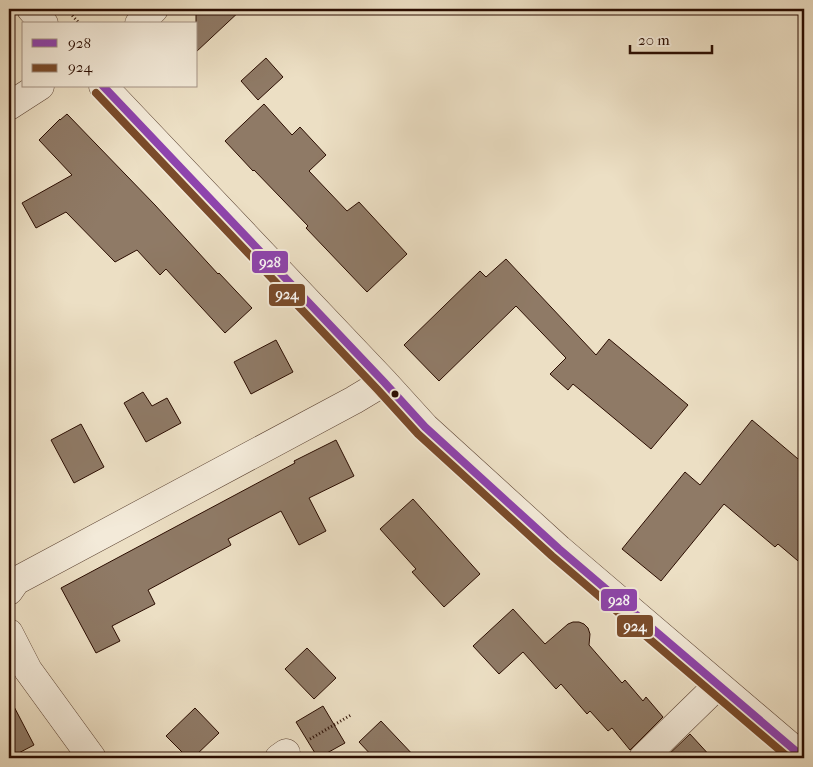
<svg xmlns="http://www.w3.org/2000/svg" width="813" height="767" font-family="'IM FELL French Canon',serif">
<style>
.building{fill:#8f7a66;stroke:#2b0d01}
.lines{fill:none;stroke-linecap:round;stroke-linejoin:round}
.minor-casing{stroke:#5b4232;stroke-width:29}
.path{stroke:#2b0d01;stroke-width:3;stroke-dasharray:1 2.5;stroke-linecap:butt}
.minor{stroke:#f3ead9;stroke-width:28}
.bus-1-casing{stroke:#f3ead9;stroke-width:11}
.bus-2-casing{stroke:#f3ead9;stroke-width:11}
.bus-1{stroke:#8e44ad;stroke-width:8}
.bus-2{stroke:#7a4b2a;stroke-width:8}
.bus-dot{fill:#2b0d01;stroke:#f3ead9;stroke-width:2}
.line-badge{stroke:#f3ead9;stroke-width:2}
.badge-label{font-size:14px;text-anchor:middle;font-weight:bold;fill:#fff}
</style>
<rect width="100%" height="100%" fill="#ecdfc4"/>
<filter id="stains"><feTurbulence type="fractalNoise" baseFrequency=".004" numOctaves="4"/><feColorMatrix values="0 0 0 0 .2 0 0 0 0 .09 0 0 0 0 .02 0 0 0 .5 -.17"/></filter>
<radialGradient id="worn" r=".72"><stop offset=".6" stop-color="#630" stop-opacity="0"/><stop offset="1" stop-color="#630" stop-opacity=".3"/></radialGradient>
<path class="building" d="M196 9H242L196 52Z
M266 58 283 77 258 100 241 81Z
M264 104 292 135 300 127 326 155 309 171 347 211 359 202 407 254 367 292 306 228 308 226 254 170 253 171 225 141Z
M67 114 155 205 218 274 219 273 252 308 225 333 166 269 160 275 137 250 115 262 66 212 36 228 22 203 72 175 39 140 60 119V120Z
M506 259 596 355 609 339 688 405 651 449 573 384 568 390 550 374 566 358 516 306 439 381 404 345 480 271 486 277Z
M276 340 293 372 251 394 234 362Z
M143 392 152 406 167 398 181 423 146 442 124 403Z
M752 420 804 464V566L778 544 775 547 724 504 661 581 622 549 685 472 700 485Z
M81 424 104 467 74 483 51 440Z
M336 440 354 476 309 498 326 531 299 545 281 511 228 539 231 545 148 590 155 604 112 626 120 641 96 653 61 588 295 463 294 461Z
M413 499 480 574 444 607 412 572 416 569 380 529Z
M513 609 545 644 568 624 573 622H579L584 624 588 628 590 634 589 645 622 683 625 680 643 701 646 697 663 717 630 750 612 728 608 731 590 711 587 714 561 684 556 689 523 652 499 674 473 646Z
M307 648 336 678 314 699 285 669Z
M9 697 34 745 9 758Z
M323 706 345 743 318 758 296 722Z
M195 708 219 733 193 758H188L166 736Z
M381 721 416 758H374L359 742Z
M690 734 712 758H665Z"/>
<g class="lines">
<defs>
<path id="minor" d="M31 9 44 24
M139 24 154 9
M103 86 384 382 425 427 559 549 804 758
M9 106 40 86
M9 591 16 581 354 400 384 382
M9 633 28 670 92 758
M279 758 286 753
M643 758 718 685"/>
</defs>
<use href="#minor" class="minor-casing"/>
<path class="path" d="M70 13 80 24
M310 739 351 715"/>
<use href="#minor" class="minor"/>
<defs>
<path id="bus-1" d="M103 86 384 382 425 427 559 549 804 758"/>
<path id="bus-2" d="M96 93 377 389 418 434 552 556 789 758"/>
</defs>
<use href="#bus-1" class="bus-1-casing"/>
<use href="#bus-2" class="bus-2-casing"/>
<use href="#bus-1" class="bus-1"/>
<use href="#bus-2" class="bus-2"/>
</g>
<circle class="bus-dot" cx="395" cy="394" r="4.5"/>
<g class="line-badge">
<rect x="251" y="250" width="38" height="24" rx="5" fill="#8e44ad"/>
<rect x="268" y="283" width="38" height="24" rx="5" fill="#7a4b2a"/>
<rect x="600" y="588" width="38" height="24" rx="5" fill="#8e44ad"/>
<rect x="616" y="614" width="38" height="24" rx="5" fill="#7a4b2a"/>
</g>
<g class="badge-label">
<text x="270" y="267">928</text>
<text x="287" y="299">924</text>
<text x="619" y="605">928</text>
<text x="635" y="631">924</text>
</g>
<rect width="813" height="767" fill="none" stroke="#ecdfc4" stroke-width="30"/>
<rect x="10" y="10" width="793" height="747" fill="none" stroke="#2b0d01" stroke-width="2.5"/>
<rect x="15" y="15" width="783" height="737" fill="none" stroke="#2b0d01"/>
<rect x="22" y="22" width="175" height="65" fill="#f3ead9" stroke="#a39283"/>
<rect x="32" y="39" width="25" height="8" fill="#8e44ad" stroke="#a39283"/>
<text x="68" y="48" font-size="15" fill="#2b0d01">928</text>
<rect x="32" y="64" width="25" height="8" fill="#7a4b2a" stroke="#a39283"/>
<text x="68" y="72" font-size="15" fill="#2b0d01">924</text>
<path d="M630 45v8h82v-8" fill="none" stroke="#2b0d01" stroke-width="2.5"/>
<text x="638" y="45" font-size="15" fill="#2b0d01" stroke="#f3ead9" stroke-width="4" paint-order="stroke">20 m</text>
<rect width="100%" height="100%" filter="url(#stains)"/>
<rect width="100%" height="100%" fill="url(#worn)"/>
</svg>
